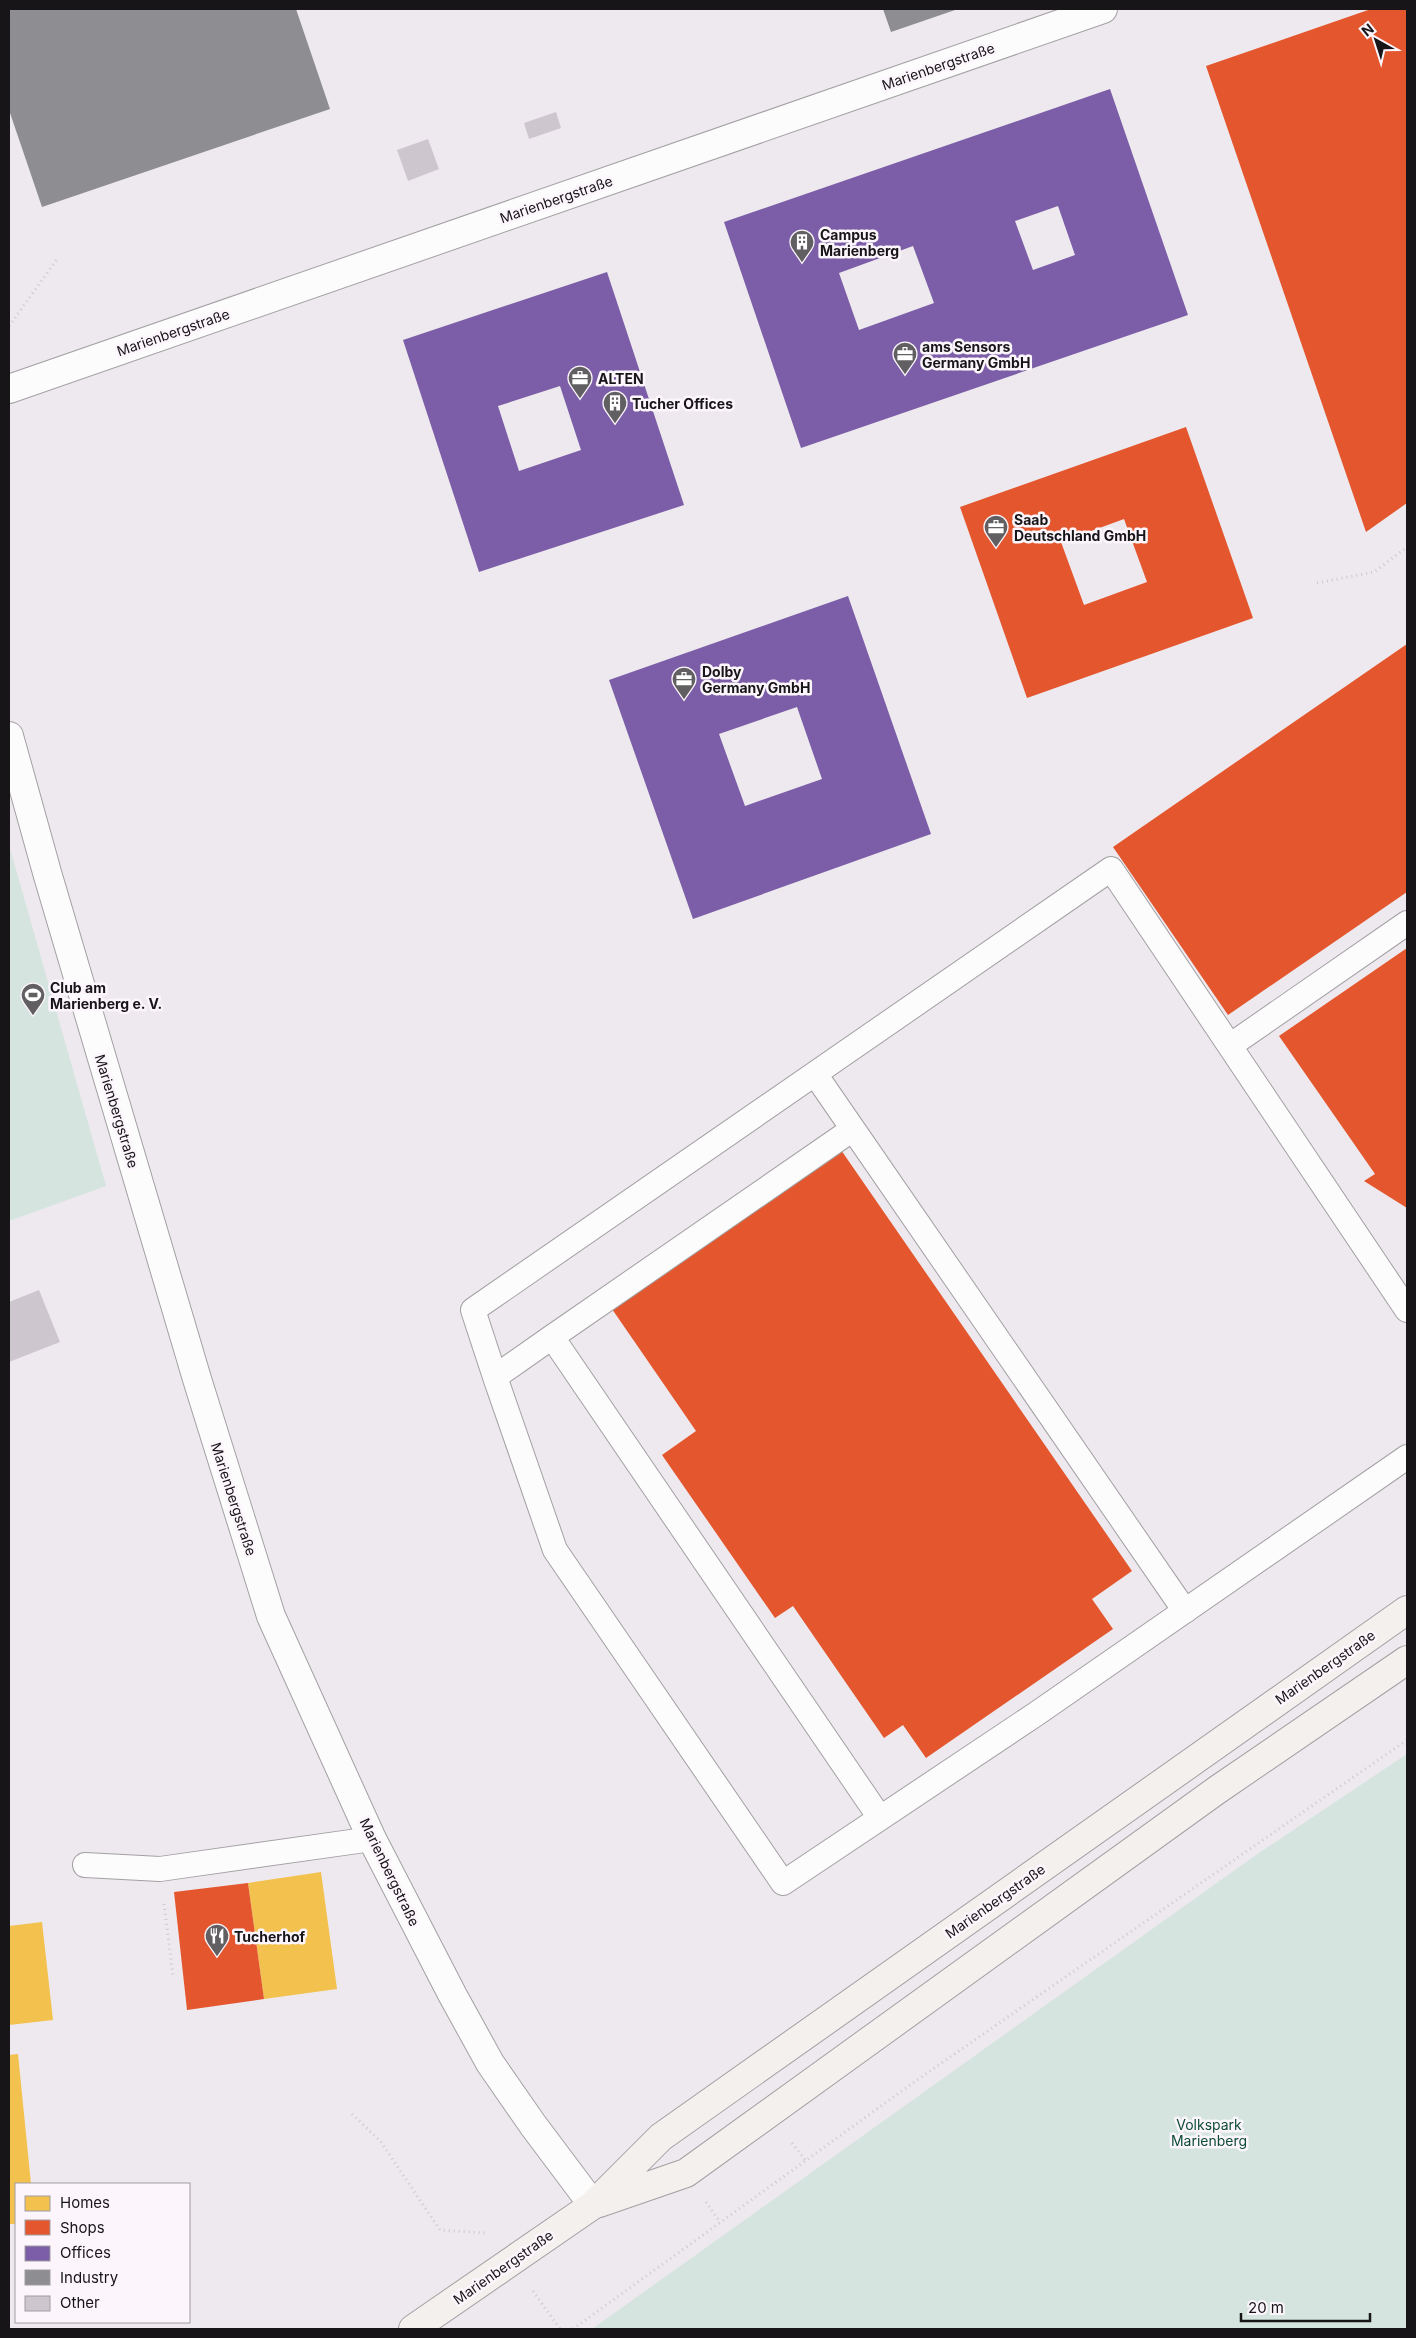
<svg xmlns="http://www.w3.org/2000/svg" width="1416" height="2338" font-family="Inter,sans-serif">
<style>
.green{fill:#d5e4de}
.homes{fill:#f2c14e}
.shops{fill:#e4572e;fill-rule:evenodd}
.offices{fill:#7b5ea7;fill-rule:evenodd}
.industry{fill:#8d8d92}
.building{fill:#cec6cf}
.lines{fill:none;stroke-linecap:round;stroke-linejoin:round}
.service-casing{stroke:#a3a0a3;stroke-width:26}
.minor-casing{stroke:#a3a0a3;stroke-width:30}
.secondary-casing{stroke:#a3a0a3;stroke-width:30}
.path{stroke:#cbcacb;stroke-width:3;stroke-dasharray:1 4;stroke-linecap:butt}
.service{stroke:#fcfcfc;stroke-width:24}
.minor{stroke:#fcfcfc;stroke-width:28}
.secondary{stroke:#f3f0ee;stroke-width:28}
.labels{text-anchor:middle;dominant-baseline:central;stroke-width:5;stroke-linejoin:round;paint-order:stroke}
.street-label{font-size:14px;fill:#171517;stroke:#fcf6fc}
.poi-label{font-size:14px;font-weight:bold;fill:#171517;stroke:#fcf6fc;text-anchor:start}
.park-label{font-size:14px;fill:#0d4c35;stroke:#fcf6fc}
</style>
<rect width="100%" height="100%" fill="#ede9ee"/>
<path class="green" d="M9 845 106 1186 9 1221Z
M1407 1754V2329H592L1256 1855Z"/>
<path class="homes" d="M321 1872 337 1989 264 1999 248 1883Z
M42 1922 53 2020 9 2025V1926Z
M18 2054 31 2184H16V2224H9V2055Z"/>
<path class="shops" d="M1371 9H1407V503L1366 532 1206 66Z
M1186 427 1253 618 1027 698 960 507ZM1124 519 1147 582 1084 605 1061 542Z
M1407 644V892L1228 1015 1113 847Z
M1407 948V1208L1364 1181 1375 1174 1279 1036Z
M841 1150 1132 1571 1092 1599 1113 1629 926 1758 903 1725 884 1738 793 1606 775 1618 662 1455 696 1431 612 1309Z
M248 1883 264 1999 187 2010 174 1892Z"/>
<path class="offices" d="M1110 89 1188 315 801 448 724 222ZM1058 206 1075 255 1033 270 1015 221ZM913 246 934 303 859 330 839 273Z
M607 272 684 505 479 572 403 340ZM560 386 581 450 519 471 498 406Z
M848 596 931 834 693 919 609 680ZM797 707 822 779 745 806 719 734Z"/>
<path class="industry" d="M9 9H296L330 109 42 207 9 110Z
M883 9H958L891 32Z"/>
<path class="building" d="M556 112 561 128 529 139 524 123Z
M428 139 439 169 408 181 397 150Z
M39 1290 60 1342 9 1362V1302Z"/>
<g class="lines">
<defs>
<path id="service" d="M1231 1045 1407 923
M815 1074 1185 1611
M552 1337 853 1129
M495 1377 473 1310 1111 869 1407 1310
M880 1818 552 1337 495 1377 555 1550 783 1883 1036 1714 1407 1457
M85 1865 160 1869 372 1839"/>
<path id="minor" d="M9 389 1103 9
M9 736 48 876 197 1379 271 1616 372 1839 452 1994 490 2063 533 2125 593 2205"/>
<path id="secondary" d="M599 2203 686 2173 1217 1790 1407 1660
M413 2329 593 2205 661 2137 1407 1610"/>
</defs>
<use href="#service" class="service-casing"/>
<use href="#minor" class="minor-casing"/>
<use href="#secondary" class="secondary-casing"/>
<path class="path" d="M9 326 58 258
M1317 583 1374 572 1407 547
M164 1904 173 1975
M352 2114 381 2142 440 2230 486 2233
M792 2143 806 2161
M706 2202 720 2222
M533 2291 560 2329
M573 2329 917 2080 1407 1740"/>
<use href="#service" class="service"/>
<use href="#minor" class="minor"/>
<use href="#secondary" class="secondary"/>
</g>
<defs>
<symbol id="building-pin" viewBox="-11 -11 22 30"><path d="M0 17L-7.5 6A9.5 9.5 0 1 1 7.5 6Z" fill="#625f62" stroke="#fcf6fc"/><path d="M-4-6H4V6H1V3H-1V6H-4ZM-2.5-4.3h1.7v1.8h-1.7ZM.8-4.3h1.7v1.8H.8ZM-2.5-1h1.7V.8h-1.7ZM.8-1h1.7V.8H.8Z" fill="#fff"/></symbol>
<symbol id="office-pin" viewBox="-11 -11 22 30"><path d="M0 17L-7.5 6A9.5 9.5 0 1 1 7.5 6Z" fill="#625f62" stroke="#fcf6fc"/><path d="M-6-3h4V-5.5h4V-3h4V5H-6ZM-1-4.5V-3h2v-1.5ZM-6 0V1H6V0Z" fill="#fff"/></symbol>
<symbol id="stadium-pin" viewBox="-11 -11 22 30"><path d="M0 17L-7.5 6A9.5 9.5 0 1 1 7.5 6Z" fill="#625f62" stroke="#fcf6fc"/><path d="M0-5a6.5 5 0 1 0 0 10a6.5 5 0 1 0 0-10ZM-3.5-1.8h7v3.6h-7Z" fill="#fff"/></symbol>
<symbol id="restaurant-pin" viewBox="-11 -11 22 30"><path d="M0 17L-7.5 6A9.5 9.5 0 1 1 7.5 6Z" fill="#625f62" stroke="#fcf6fc"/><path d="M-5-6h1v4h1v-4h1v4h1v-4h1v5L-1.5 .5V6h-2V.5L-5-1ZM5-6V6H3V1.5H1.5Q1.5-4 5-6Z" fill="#fff"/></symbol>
</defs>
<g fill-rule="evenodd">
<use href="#building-pin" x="788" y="228" width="28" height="38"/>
<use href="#office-pin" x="891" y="340" width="28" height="38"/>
<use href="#office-pin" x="566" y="364" width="28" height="38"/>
<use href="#building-pin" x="601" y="389" width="28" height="38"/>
<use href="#office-pin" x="982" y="513" width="28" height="38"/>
<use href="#office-pin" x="670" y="665" width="28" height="38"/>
<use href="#stadium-pin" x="19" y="981" width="28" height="38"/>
<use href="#restaurant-pin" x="203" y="1922" width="28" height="38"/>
</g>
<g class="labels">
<g class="street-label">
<text transform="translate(938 66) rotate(-19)">Marienbergstraße</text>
<text transform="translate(556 199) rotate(-19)">Marienbergstraße</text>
<text transform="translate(173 332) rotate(-19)">Marienbergstraße</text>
<text transform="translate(117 1111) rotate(73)">Marienbergstraße</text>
<text transform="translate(234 1499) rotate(72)">Marienbergstraße</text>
<text transform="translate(1325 1667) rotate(-35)">Marienbergstraße</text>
<text transform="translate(390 1872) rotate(64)">Marienbergstraße</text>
<text transform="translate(995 1901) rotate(-35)">Marienbergstraße</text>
<text transform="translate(503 2267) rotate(-35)">Marienbergstraße</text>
</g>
<g class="poi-label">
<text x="820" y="234">Campus<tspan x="820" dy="16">Marienberg</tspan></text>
<text x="922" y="346">ams Sensors<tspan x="922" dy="16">Germany GmbH</tspan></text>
<text x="598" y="378">ALTEN</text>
<text x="632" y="403">Tucher Offices</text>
<text x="1014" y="519">Saab<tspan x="1014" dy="16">Deutschland GmbH</tspan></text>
<text x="702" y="671">Dolby<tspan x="702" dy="16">Germany GmbH</tspan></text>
<text x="50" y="987">Club am<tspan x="50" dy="16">Marienberg e. V.</tspan></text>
<text x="234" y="1936">Tucherhof</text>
</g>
<g class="park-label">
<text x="1209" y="2124">Volkspark<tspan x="1209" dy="16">Marienberg</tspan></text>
</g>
</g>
<rect width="1416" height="2338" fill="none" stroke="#171517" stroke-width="20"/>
<rect x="15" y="2183" width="175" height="140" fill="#fcf6fc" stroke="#a09ca0"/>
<rect x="25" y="2196" width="25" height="15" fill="#f2c14e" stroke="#a09ca0"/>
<text x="60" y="2208" font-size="15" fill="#171517">Homes</text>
<rect x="25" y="2220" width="25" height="15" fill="#e4572e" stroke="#a09ca0"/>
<text x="60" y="2233" font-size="15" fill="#171517">Shops</text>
<rect x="25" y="2246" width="25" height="15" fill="#7b5ea7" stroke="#a09ca0"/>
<text x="60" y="2258" font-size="15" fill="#171517">Offices</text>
<rect x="25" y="2270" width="25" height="15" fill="#8d8d92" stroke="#a09ca0"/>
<text x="60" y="2283" font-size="15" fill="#171517">Industry</text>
<rect x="25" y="2296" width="25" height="15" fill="#cec6cf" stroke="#a09ca0"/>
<text x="60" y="2308" font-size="15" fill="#171517">Other</text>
<g transform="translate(1376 40) rotate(321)" stroke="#fcf6fc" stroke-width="4" paint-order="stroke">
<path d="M0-4L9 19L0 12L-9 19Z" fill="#171517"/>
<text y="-8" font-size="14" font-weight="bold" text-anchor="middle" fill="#171517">N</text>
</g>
<path d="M1241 2313v8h129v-8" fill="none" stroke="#171517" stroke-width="2.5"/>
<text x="1248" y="2313" font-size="15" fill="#171517" stroke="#fcf6fc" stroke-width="4" paint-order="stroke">20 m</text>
</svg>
